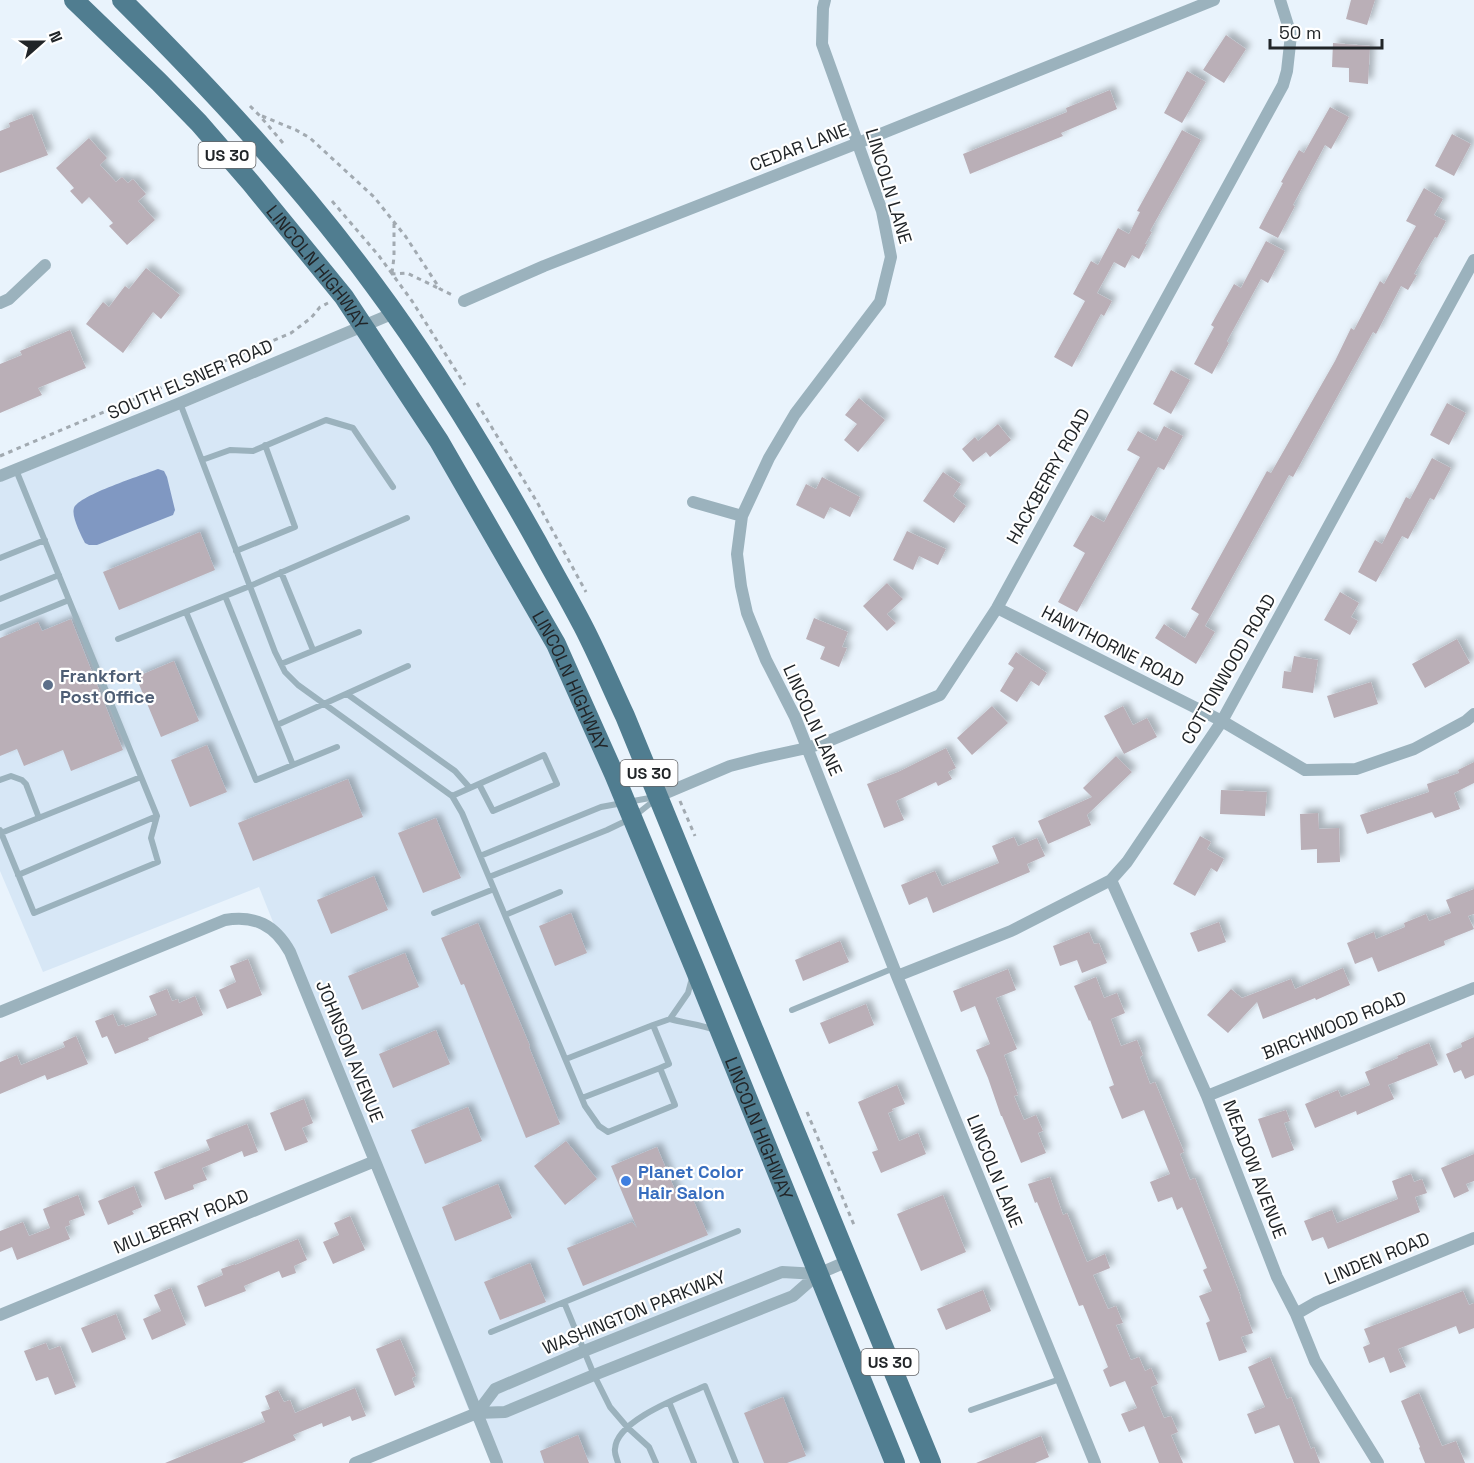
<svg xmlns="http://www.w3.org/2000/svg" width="1474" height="1463" font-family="'Space Grotesk',sans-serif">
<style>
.built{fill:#d7e7f6}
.water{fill:#8098c2}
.building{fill:#baafb7;filter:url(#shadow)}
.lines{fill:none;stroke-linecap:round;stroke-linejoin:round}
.path{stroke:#a2aab1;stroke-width:3;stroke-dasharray:4.5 4.5;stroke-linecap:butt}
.lane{stroke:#9bb2bd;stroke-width:6}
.street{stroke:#9bb2bd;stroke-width:12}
.primary{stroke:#507d90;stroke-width:20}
.service-dot{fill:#5c6f8a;stroke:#fff;stroke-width:2}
.shop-dot{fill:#3f7fe0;stroke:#fff;stroke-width:2}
.labels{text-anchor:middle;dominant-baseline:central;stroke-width:4.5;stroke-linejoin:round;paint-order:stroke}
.shield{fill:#fff;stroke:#646668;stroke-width:1.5}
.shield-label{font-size:16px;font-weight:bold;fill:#212528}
.street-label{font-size:18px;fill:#212528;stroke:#fff}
.service-label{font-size:18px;font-weight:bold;fill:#4e5e75;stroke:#fff;text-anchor:start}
.shop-label{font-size:18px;font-weight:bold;fill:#366cbe;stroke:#fff;text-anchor:start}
</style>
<defs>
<filter id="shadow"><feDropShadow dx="5" dy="-5" stdDeviation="3" flood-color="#0004"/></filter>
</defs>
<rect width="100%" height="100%" fill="#e9f3fc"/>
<path class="built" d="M361 333 454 478 549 644 698 992 815 1292 887 1463H501L484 1421 474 1423 259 887 43 972 0 871V482L186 407Z"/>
<path class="water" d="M158 469 164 471 167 477 175 510 173 515 97 545H89L85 543C81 535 71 516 74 508 79 495 143 475 158 469Z"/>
<path class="building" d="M1351 0H1375L1367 25 1346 19Z
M1226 35 1246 49 1224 83 1203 70Z
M1333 43 1370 46 1368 84 1349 82V68L1332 67Z
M1187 71 1206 82 1182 123 1164 113Z
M1110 90 1117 109 1061 133 1063 136 970 174 963 154 1067 112 1066 108Z
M1330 107 1349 117 1331 149 1325 145 1293 205 1295 206 1278 238 1259 228 1283 183 1281 182 1299 150 1304 153Z
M32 114 48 155 0 173V131L10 127 9 123Z
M1182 130 1201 140 1150 231 1152 232 1145 244H1147L1139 259 1132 255 1125 268 1114 262 1097 293 1112 301 1104 316 1101 314 1072 367 1054 357 1085 301 1073 294 1091 261 1098 265 1118 228 1129 234 1140 212 1137 211Z
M1452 134 1471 144 1454 176 1435 166Z
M89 138 107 158 100 165 116 182 122 177 128 183 133 179 146 194 138 201 155 220 127 245 109 226 113 223 89 197 82 204 70 191 74 188 56 168Z
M1424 188 1443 199 1434 215 1446 221 1437 238 1435 237 1414 274 1417 275 1408 290 1401 286 1376 334 1373 332 1293 477 1289 475 1205 626 1215 632 1196 664 1155 638 1164 624 1185 638 1199 614 1191 609 1267 471 1271 473 1335 361 1351 328 1354 330 1380 281 1384 284 1416 226 1406 221Z
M1266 241 1285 251 1268 283 1261 279 1227 341 1229 343 1212 374 1194 364 1214 327 1211 325 1234 284 1241 288Z
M146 268 180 295 161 319 153 312 123 353 86 324 103 302 109 307 125 286 129 289Z
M70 330 86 368 38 388 42 395 0 413V364L22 355 20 351Z
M1171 370 1190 380 1171 414 1153 404Z
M859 398 885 420 858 452 844 440 857 424 845 415Z
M1447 403 1466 413 1449 445 1430 435Z
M998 424 1011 440 990 457 986 452 973 462 962 449 975 437 978 441Z
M1164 426 1183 436 1164 470 1158 467 1077 612 1058 602 1085 553 1073 546 1091 515 1104 522 1140 457 1127 450 1138 431 1156 441Z
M1432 458 1451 468 1434 500 1430 498 1408 539 1402 536 1376 582 1358 572 1375 540 1382 544 1406 497 1410 499Z
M943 472 961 484 953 496 966 506 954 523 923 501Z
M822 477 860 497 850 517 830 507 824 519 796 505 806 484 816 489Z
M907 531 946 549 938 565 919 556 913 570 893 560Z
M200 532 215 570 119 610 103 572Z
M887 583 903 599 887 614 896 623 887 631 863 606Z
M1340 592 1359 603 1351 617 1358 621 1350 635 1324 620Z
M814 618 848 632 842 647 847 648 839 667 820 659 825 647 806 639Z
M71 619 123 750 71 771 63 750 24 766 17 749 0 756V638L38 622 42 631Z
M1457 639 1470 663 1425 688 1412 664Z
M1016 652 1047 673 1039 686 1031 681 1017 702 1000 691 1014 668 1008 664Z
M1294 656 1318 660 1313 693 1282 688 1284 671 1291 672Z
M174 661 199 721 161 737 136 677Z
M1371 682 1378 704 1334 718 1327 696Z
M992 706 1008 723 972 755 957 738Z
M1123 706 1133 725 1147 718 1157 737 1124 754 1104 716Z
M207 745 227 792 190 807 171 760Z
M946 748 956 768 948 772 952 779 938 786 936 782 896 801 904 820 884 828 867 784 898 772Z
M1116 756 1132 772 1087 815 1091 825 1048 844 1038 821 1092 797 1083 788Z
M1474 762V783L1454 793 1460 809 1435 818 1432 812 1367 834 1360 815 1429 792 1427 784 1459 773 1458 770Z
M348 779 363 817 253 861 238 823Z
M1221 790 1267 792 1265 816 1220 814Z
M1318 813 1319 829 1339 828 1340 862 1317 863V849L1301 850 1300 814Z
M436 818 461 878 423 893 398 833Z
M1200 836 1211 842 1207 849 1224 859 1217 872 1211 868 1195 896 1173 884Z
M1014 837 1018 846 1037 838 1045 856 1027 864 1030 872 933 913 927 897 909 905 901 885 935 871 942 886 999 863 992 846Z
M374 876 388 910 331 934 317 900Z
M1474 889V914L1468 916 1474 929 1444 941 1445 945 1378 972 1372 957 1355 964 1347 943 1374 932 1376 939 1405 927 1404 923 1426 914 1429 921 1451 913 1446 900Z
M571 913 587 953 555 966 539 926Z
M1219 922 1226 942 1198 952 1190 933Z
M478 923 530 1046 529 1047 560 1124 526 1138 464 984 461 985 441 938Z
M1089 932 1094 944 1099 943 1107 963 1082 973 1077 960 1060 966 1053 946Z
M840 941 849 962 803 981 795 960Z
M405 953 419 987 362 1010 348 976Z
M248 959 262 995 227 1009 219 990 236 982 230 966Z
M1343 968 1350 985 1316 1000 1315 998 1263 1019 1257 1002 1228 1033 1207 1015 1231 989 1242 998 1291 979 1295 989Z
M1008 969 1016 990 996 998 1017 1049 1004 1055 1018 1095 1014 1096 1024 1120 1036 1115 1043 1131 1038 1133 1046 1153 1021 1163 1002 1116H1001L988 1078 976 1050 990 1044 975 1006 961 1012 953 991Z
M1096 977 1104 998 1117 993 1125 1013 1111 1019 1121 1046 1137 1040 1143 1055 1140 1057 1150 1084 1155 1082 1184 1152 1180 1154 1190 1180 1195 1178 1241 1297H1240L1253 1333 1241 1337 1247 1352 1219 1361 1206 1323 1210 1321 1199 1296 1212 1291 1203 1270 1207 1268 1182 1207 1177 1210 1172 1197 1158 1202 1150 1182 1170 1174 1144 1110 1122 1119 1109 1087 1114 1085 1090 1020 1089 1021 1074 986Z
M167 989 172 1001 178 999 179 1003 195 996 203 1015 148 1038 149 1040 115 1054 107 1036 102 1038 95 1021 113 1014 118 1026 124 1024 125 1027 157 1015 149 996Z
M866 1004 874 1025 829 1044 820 1023Z
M436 1030 450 1064 393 1088 379 1054Z
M76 1036 88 1064 47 1080 45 1075 0 1094V1062L17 1055 21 1065 65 1047 63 1042Z
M1474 1037V1075L1465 1079 1461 1070 1454 1073 1446 1054 1462 1047 1461 1043Z
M1429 1043 1438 1065 1388 1085 1394 1099 1357 1115 1356 1111 1315 1128 1305 1104 1338 1090 1341 1097 1370 1085 1365 1072 1398 1058 1397 1056Z
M897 1085 905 1104 892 1109 893 1111 888 1113 899 1141 918 1133 926 1154 881 1173 872 1152 878 1150 858 1102Z
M304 1099 313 1123 302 1128 308 1142 285 1151 270 1113Z
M468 1107 482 1141 425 1164 411 1130Z
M1286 1110 1290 1121 1284 1123 1294 1150 1272 1158 1258 1119Z
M247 1124 258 1152 244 1157 242 1151 202 1168 207 1180 193 1185 194 1189 165 1200 154 1172 210 1150 206 1140Z
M566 1141 597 1179 565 1205 534 1166Z
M657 1147 680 1202 692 1197 708 1235 583 1286 567 1248 632 1222 637 1228 611 1166Z
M1474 1154V1181L1466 1184 1469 1191 1454 1198 1441 1168Z
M1411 1174 1414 1182 1422 1179 1427 1193 1415 1197 1420 1212 1328 1249 1323 1237 1312 1241 1304 1221 1332 1210 1337 1223 1398 1199 1392 1181Z
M1050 1177 1063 1215 1067 1213 1087 1262 1105 1254 1110 1268 1093 1275 1108 1309 1116 1306 1123 1323 1116 1325 1131 1360 1139 1357 1145 1371 1151 1368 1158 1384 1151 1387 1164 1418 1171 1416 1178 1432 1171 1435 1183 1463H1159L1144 1426 1129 1432 1121 1414 1137 1408 1125 1381 1110 1387 1103 1370 1108 1367 1083 1305 1079 1306 1037 1202 1035 1203 1028 1184Z
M498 1184 512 1218 455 1241 442 1207Z
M134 1186 142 1207 132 1211 134 1214 108 1225 98 1201Z
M78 1195 85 1215 69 1221 70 1225 65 1227 70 1239 17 1260 12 1247 0 1252V1231L23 1222 29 1236 50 1228 43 1209Z
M943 1195 966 1252 921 1271 897 1214Z
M350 1216 365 1250 333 1264 323 1242 339 1235 334 1223Z
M298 1239 307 1260 294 1266 296 1273 282 1278 279 1271 244 1286 246 1291 205 1307 197 1286 223 1275 221 1269 235 1264V1265Z
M530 1263 546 1302 500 1320 484 1282Z
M171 1288 186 1325 152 1340 143 1319 161 1311 154 1295Z
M983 1290 991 1311 946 1330 937 1309Z
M1463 1291 1469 1305 1474 1303V1328L1459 1334 1456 1326 1398 1349 1406 1367 1390 1373 1384 1357 1369 1363 1363 1347 1370 1344 1364 1329Z
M116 1314 126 1339 92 1353 81 1328Z
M400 1339 416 1376 412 1378 415 1387 395 1396 376 1349Z
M46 1343 49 1350 60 1346 76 1387 55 1395 48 1377 36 1381 24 1351Z
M1270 1357 1287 1399 1291 1397 1311 1449 1314 1447 1320 1463H1294L1279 1425 1255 1434 1247 1414 1265 1407 1248 1367Z
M355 1388 366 1416 352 1421 350 1416 323 1427 322 1423 293 1435 296 1440 242 1463H165L265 1422 261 1412 270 1409 265 1396 278 1390 284 1402 290 1400 295 1413Z
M1419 1393 1442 1446 1456 1441 1465 1463H1425L1419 1448 1420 1447 1401 1401Z
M783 1397 806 1456 787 1463H764L744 1413Z
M578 1435 589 1463H544L540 1451Z
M1041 1436 1049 1457 1035 1463H976Z"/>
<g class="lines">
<path class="path" d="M250 106 260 116 283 143
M262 116 296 130 310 138 374 197 406 237 440 289 454 296
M332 201 379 256 412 301 465 385
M392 273 394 257V221
M391 274 407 273 440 289
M477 403 537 502 586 592
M0 456 291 333 311 318 320 307 328 303
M680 801 695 836
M807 1112 854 1225"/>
<path class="lane" d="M180 403 275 652 285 672 298 685 452 796 462 813 585 1106 599 1126 608 1132 675 1105 660 1068 669 1064 653 1025 566 1059
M202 460 230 450 253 451 326 420 353 428 393 487
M236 551 295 527 265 445
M0 558 45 540
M281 572 313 650
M225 596 293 765
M0 599 59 575
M186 612 256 780 337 747
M0 628 69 600
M118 639 250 586 407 518
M281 664 359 632
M347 694 455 771 470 788
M277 725 408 666
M0 780 11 776 22 780 26 784 39 818
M452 796 544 755 557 784 493 811 479 784
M0 830 34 913 158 862 151 838 157 816 16 470
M1 833 141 777
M480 856 601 807 655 797
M18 875 157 816
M489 877 607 830 632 818 656 799
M434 913 494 889
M505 915 560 892
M792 1010 894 968
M670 1019C685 1023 701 1025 716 1030
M653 1025 670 1019 688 993 692 978
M582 1098 660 1068
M564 1302 594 1375 610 1407 628 1428 649 1447 656 1463
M491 1332 738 1231
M669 1402 694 1463
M971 1410 1060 1379
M618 1463C617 1459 614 1453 615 1449 616 1420 683 1396 705 1386L736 1463"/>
<path class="street" d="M825 0 823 8 822 44 882 211 891 257 880 302 795 414 769 458 742 516 737 554 741 586 747 613 766 660 795 717 897 976 1095 1463
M464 301 544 266 858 143 1214 0
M0 303 9 299 45 265
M0 476 180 403 394 313
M693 502 742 516
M997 608 1222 721 1305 770 1356 769 1414 749 1466 721 1474 714
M659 796 730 766 761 758 807 748 831 740 940 695 997 608 1283 85 1287 71 1291 35 1280 0
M1111 880 1207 1096 1277 1277 1296 1314 1315 1361 1378 1463
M897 976 1011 931 1111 880 1127 862 1222 721 1474 260
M0 1012 225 920C255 915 275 925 290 952L455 1358 497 1463
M1207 1096 1474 988
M1296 1314 1317 1302 1474 1238
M0 1315 375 1161
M477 1413 495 1389 584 1351 782 1272 818 1274
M355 1463 477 1413 505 1412 594 1375 793 1296 818 1274 848 1261"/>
<g class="primary">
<path id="s1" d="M74 0 159 82 199 123 251 183 344 297 439 441 556 644 614 774 695 969 895 1463"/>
<path d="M122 0C212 90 299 183 374 285 435 367 487 453 537 542 552 570 568 597 583 626 598 655 611 686 625 716L931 1463"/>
</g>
</g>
<circle class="service-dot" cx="48" cy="685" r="6"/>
<circle class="shop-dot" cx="626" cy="1181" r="6"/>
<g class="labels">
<g class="shield">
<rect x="198.5" y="142" width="57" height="26" rx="4.5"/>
<rect x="620.5" y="760" width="57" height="26" rx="4.5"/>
<rect x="861.5" y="1349" width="57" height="26" rx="4.5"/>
</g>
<g class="shield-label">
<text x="227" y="155">US 30</text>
<text x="649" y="773">US 30</text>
<text x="890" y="1362">US 30</text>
</g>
<g class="street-label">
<text transform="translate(799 147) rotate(-21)">CEDAR LANE</text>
<text transform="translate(889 186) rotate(73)">LINCOLN LANE</text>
<text stroke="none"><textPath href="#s1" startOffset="362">LINCOLN HIGHWAY</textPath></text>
<text transform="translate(190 379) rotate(-23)">SOUTH ELSNER ROAD</text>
<text transform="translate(1048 476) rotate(-61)">HACKBERRY ROAD</text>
<text transform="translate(1113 646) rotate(27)">HAWTHORNE ROAD</text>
<text transform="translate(1228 669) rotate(-60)">COTTONWOOD ROAD</text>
<text stroke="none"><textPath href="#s1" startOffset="848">LINCOLN HIGHWAY</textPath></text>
<text transform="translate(813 720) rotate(66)">LINCOLN LANE</text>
<text transform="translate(1334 1025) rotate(-22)">BIRCHWOOD ROAD</text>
<text transform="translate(350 1051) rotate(68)">JOHNSON AVENUE</text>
<text stroke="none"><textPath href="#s1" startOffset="1334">LINCOLN HIGHWAY</textPath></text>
<text transform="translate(1255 1169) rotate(69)">MEADOW AVENUE</text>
<text transform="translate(995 1171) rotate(68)">LINCOLN LANE</text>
<text transform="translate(181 1221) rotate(-22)">MULBERRY ROAD</text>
<text transform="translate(1377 1258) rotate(-22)">LINDEN ROAD</text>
<text transform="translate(634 1312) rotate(-22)">WASHINGTON PARKWAY</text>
</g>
<g class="service-label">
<text x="60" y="675">Frankfort<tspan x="60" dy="21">Post Office</tspan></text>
</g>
<g class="shop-label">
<text x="638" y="1171">Planet Color<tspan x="638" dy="21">Hair Salon</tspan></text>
</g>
</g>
<g transform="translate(42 42) rotate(69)" stroke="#ffffff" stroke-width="4.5" paint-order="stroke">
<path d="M0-4.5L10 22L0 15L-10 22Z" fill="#212528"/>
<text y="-9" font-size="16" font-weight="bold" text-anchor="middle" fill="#212528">N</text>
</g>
<path d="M1270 39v9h112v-9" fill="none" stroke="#212528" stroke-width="3"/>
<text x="1279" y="39" font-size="18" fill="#212528" stroke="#ffffff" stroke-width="4.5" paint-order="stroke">50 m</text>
</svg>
